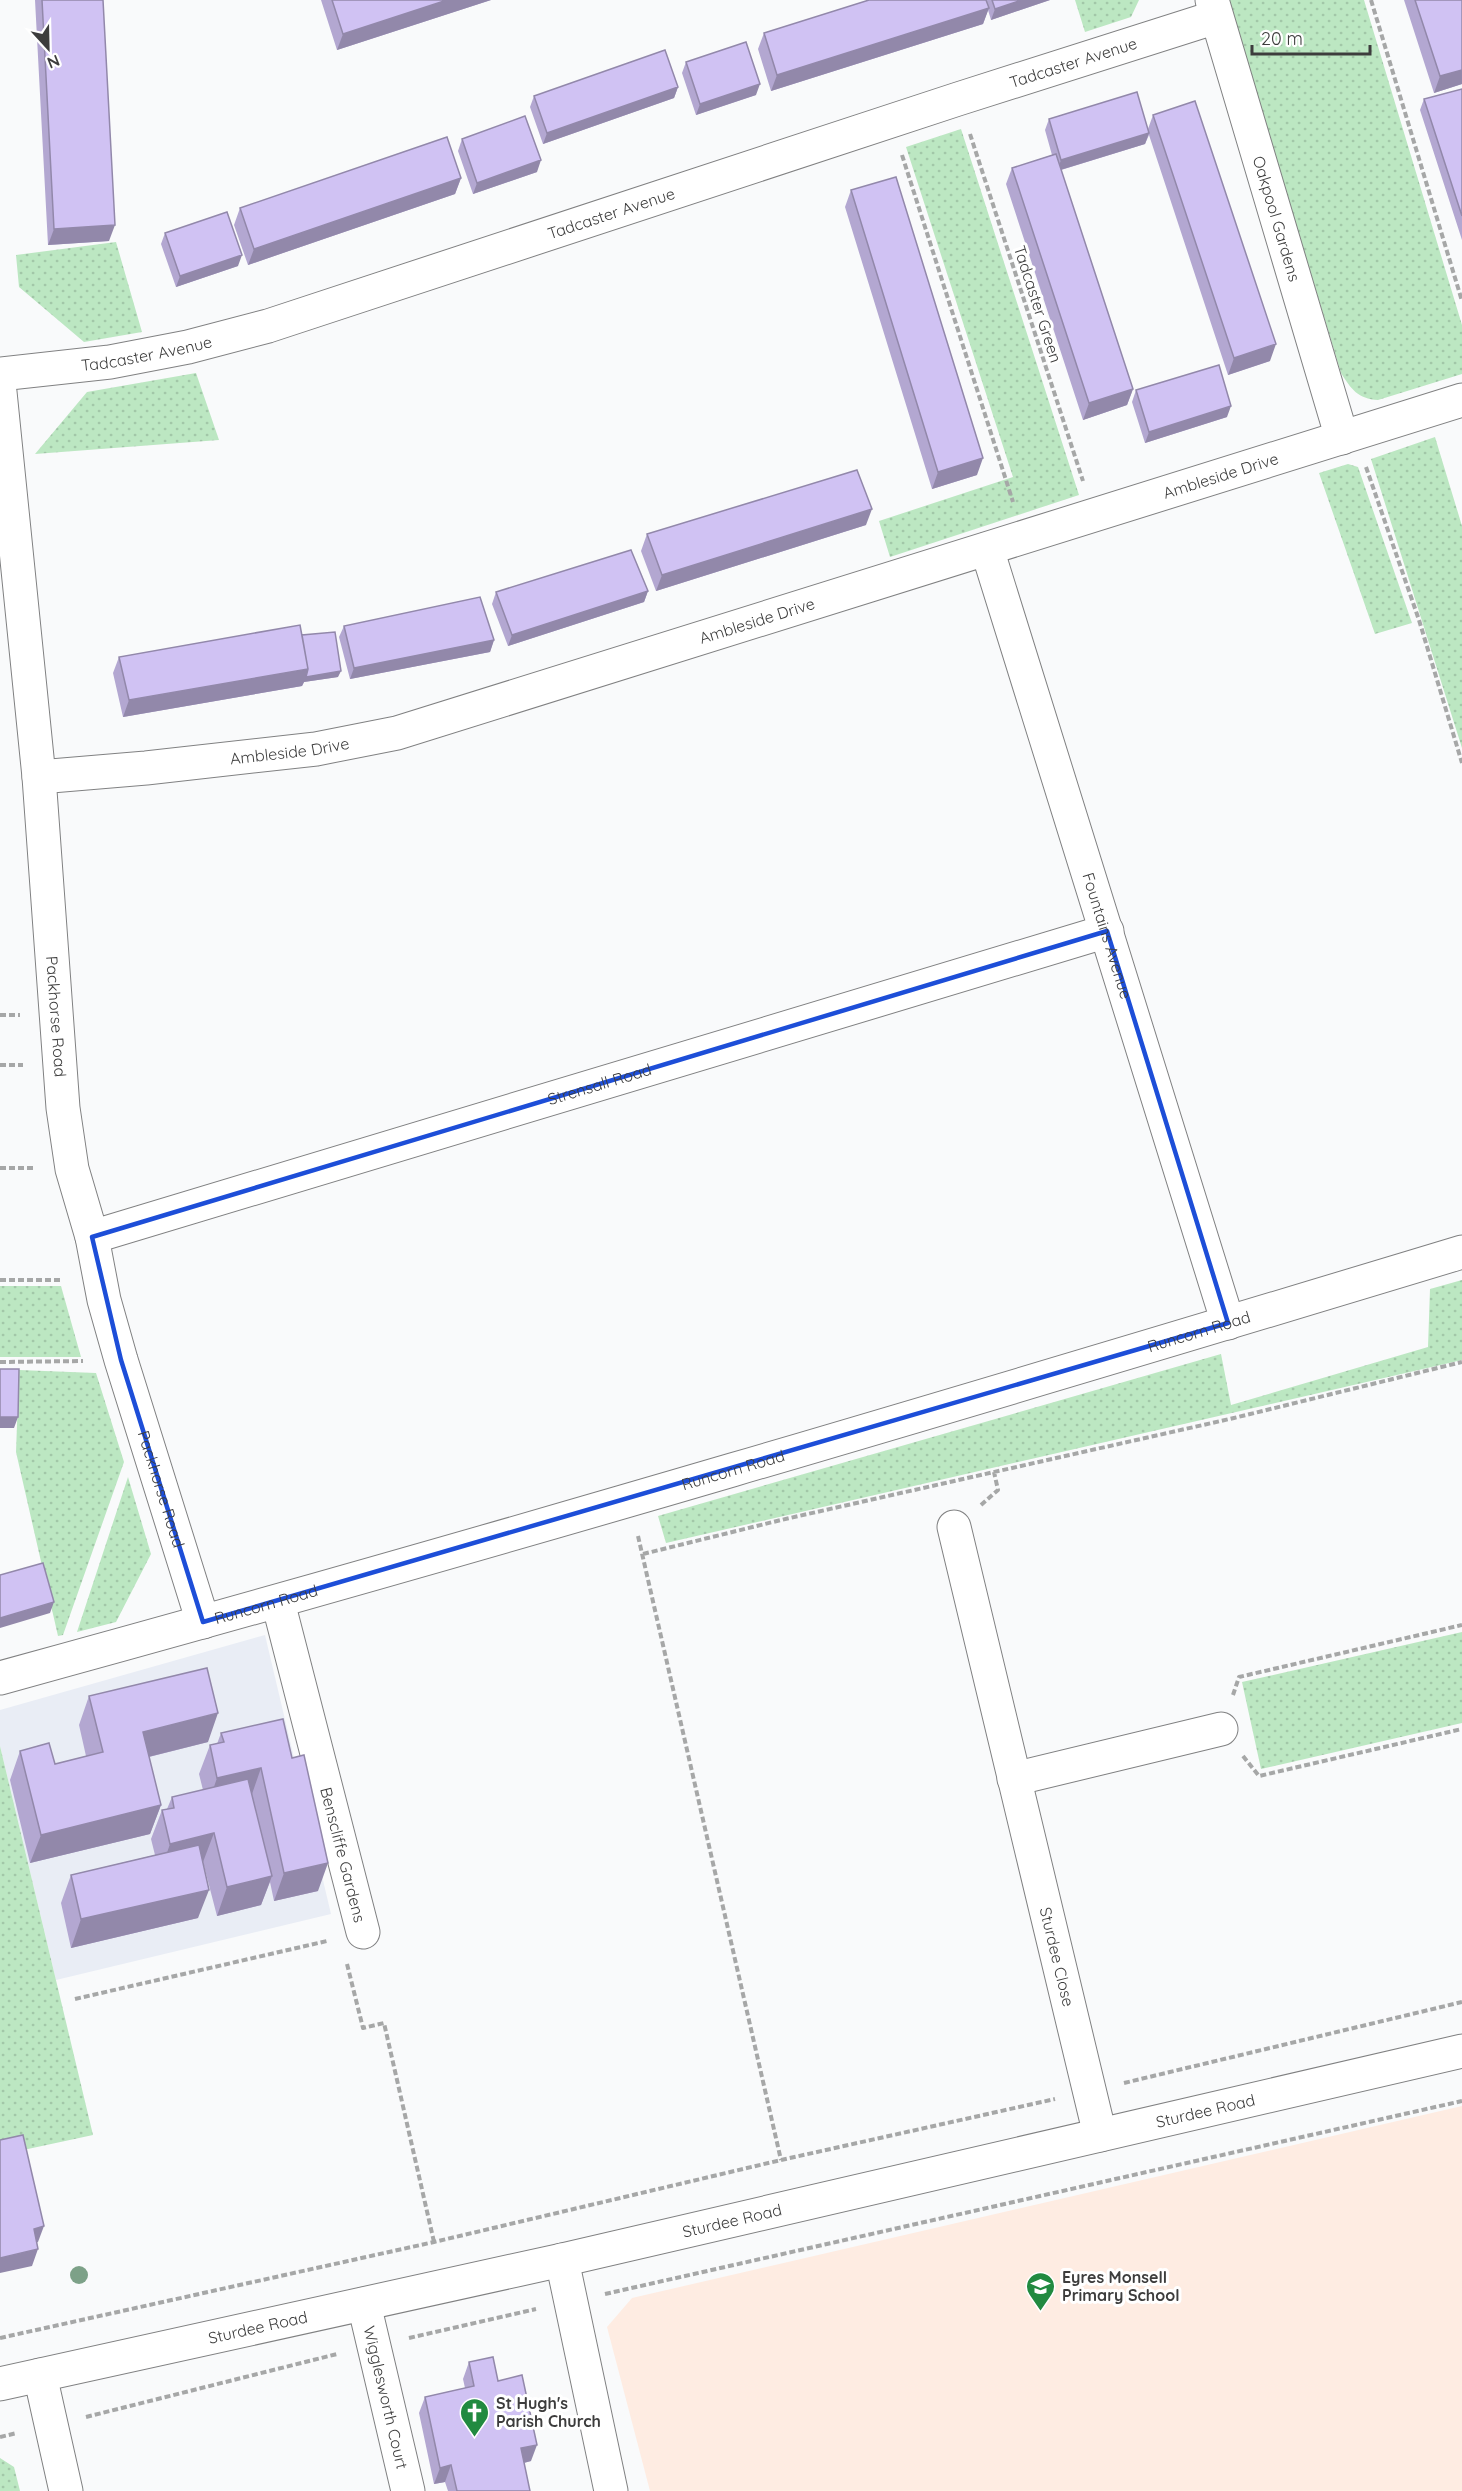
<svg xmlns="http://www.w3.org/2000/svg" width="1462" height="2491" font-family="Quicksand,sans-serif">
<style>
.built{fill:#e9edf5}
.education{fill:#feece2}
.grass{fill:url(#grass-dots)}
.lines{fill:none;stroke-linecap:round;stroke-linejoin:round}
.minor-casing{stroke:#808182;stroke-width:35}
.path{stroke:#a6a7a7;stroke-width:4;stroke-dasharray:6 3;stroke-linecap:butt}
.minor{stroke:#fff;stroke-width:33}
.tree{fill:#7da188}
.wall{fill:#b3a7d1}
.shaded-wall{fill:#9288aa}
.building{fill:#d0c2f3;stroke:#9288aa;stroke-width:1.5}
.marked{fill:none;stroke:#1d4ed8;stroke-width:4.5;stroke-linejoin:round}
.labels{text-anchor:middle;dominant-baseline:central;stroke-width:6;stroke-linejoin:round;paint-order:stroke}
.street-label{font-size:16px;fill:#3d3d3d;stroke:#fff}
.poi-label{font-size:16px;font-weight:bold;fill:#3d3d3d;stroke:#fff;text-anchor:start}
</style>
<defs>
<pattern id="grass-dots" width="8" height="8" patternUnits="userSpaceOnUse" patternTransform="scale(1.5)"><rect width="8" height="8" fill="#bce7c2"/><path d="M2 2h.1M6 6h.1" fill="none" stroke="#a2c7a8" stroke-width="1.8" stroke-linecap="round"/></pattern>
</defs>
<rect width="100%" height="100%" fill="#f9fafb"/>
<path class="built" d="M265 1635 331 1914 56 1980 0 1746V1710Z"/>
<path class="education" d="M1462 2106V2491H650L607 2327 632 2298Z"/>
<path class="grass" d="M1075 0H1139L1131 17 1085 32Z
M1228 0H1364L1462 325V374L1378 400C1358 399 1351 389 1341 373Z
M961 129 1079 495 890 557 879 521 1013 477 906 147Z
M116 242 142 332 84 342 19 287 16 255Z
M196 373 219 440 35 454 87 392Z
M1435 437 1462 526V748L1371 459Z
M1348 464 1358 467 1412 623 1375 634 1319 473Z
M1462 1280V1360L666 1543 658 1516 1221 1354 1231 1405 1428 1347 1430 1289Z
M0 1286H61L81 1357H0Z
M19 1370 96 1373 124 1462 63 1635 58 1636 16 1452Z
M128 1477 151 1554 116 1622 77 1632Z
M1462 1632V1723L1261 1769 1242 1682Z
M0 1746 93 2135 0 2155Z
M0 2458 14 2467 20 2491H0Z"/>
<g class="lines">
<defs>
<g id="minor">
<path id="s1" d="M1212 0 1342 438"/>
<path id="s2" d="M0 374 110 362 188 347 268 326 958 99 1216 17"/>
<path id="s3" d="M0 392 39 777 63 1108 72 1169 92 1237 104 1300 121 1360 203 1622"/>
<path id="s4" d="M987 549 1228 1323"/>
<path id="s5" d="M39 777 146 768 316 749 397 733 1462 400"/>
<path id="s6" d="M92 1237 1107 931"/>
<path id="s7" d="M954 1527 1100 2135"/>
<path id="s8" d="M278 1602 363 1932"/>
<path id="s9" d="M0 1678C490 1544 976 1399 1462 1252"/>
<path d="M1014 1779 1221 1729"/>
<path d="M562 2260 611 2491"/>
<path id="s10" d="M364 2304 408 2491"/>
<path d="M40 2375 66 2491"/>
<path id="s11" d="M0 2384 562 2260 1462 2051"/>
</g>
</defs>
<use href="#minor" class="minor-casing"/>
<path class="path" d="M1371 0 1462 301
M970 134 1083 481
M902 155 1013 502
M1366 467 1419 620 1462 763
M0 1015H20
M0 1065H23
M0 1168H35
M0 1280H63
M0 1362 83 1361
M981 1505 998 1490 994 1472
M638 1536 781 2160
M643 1554 781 1520 1234 1418 1462 1362
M1233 1695 1239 1677 1462 1625
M1243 1756 1259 1776 1462 1729
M347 1964 363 2028 384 2023 434 2242
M75 1999 327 1941
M1124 2083 1462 2002
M605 2294 1462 2101
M0 2338 434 2242 781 2160 1055 2099
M409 2338 536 2309
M86 2417 337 2354
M0 2437 17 2433"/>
<use href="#minor" class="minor"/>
</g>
<circle class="tree" cx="79" cy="2275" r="9"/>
<path class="wall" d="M35 0H103L109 241 48 245Z
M321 0H491L337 50Z
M869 0H1050L991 20 988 10 983 24 771 91 758 49 764 33Z
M1404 0H1462V84L1434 93Z
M686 62 756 95 696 115 682 73Z
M678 87 674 98 543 144 530 107 534 96Z
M1462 89V240L1420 110 1424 99Z
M1153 115 1270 361 1228 375 1149 135 1145 144 1061 170 1133 389 1127 405 1083 420 1006 184 1012 168 1052 155 1045 130 1049 119 1148 129Z
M462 139 537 172 473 194 458 151Z
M461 178 455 194 248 265 234 225 240 208Z
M851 190 977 475 932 489 845 207Z
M165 233 238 266 176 287 161 244Z
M1136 390 1227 417 1145 443 1132 402Z
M866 525 656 591 641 551 647 534Z
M648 591 644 602 508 646 492 604 496 592Z
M344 626 494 640 490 652 350 679 339 637Z
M302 635 338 677 304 682 302 686 123 717 113 673 119 657Z
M89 1696 208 1742 149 1757 161 1805 150 1834 30 1863 10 1780 20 1751 55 1764 86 1756 79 1725Z
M283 1719 318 1891 274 1901 270 1882 261 1905 217 1916 203 1862 198 1918 71 1948 61 1903 71 1875 155 1855 151 1839 162 1810 167 1809 172 1797 203 1790 199 1774 210 1745 217 1744 221 1733Z
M469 2362 498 2381 531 2461 524 2463 530 2491H448L445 2482 434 2484 419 2413 425 2397 465 2388 463 2379Z"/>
<path class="shaded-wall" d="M447 0H491L337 50 343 34Z
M1022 0H1050L991 20 995 9Z
M989 8 983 24 771 91 777 75Z
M1462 70V84L1434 93 1440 76Z
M760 84 756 95 696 115 700 104Z
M678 87 674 98 543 144 547 133Z
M1149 133 1145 144 1057 171 1061 160Z
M541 160 537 172 473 194 477 183Z
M461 178 455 194 248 265 254 249Z
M115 225 109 241 48 245 54 229Z
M242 255 238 266 176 287 180 276Z
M1276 344 1270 361 1228 375 1234 358Z
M1133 389 1127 405 1083 420 1089 403Z
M1231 406 1227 417 1145 443 1149 432Z
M983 458 977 475 932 489 938 472Z
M872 509 866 525 656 591 662 575Z
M648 591 644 602 508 646 512 635Z
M494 640 490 652 350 679 354 668Z
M308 669 341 671 338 677 304 682 302 686 123 717 129 700Z
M0 1417H18L14 1428H0Z
M54 1602 50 1613 0 1628V1618Z
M218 1713 208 1742 132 1761 143 1732Z
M261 1768 251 1797 207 1807 217 1778Z
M161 1805 150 1834 30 1863 41 1835Z
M214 1833 203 1862 160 1873 170 1844Z
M328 1863 318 1891 274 1901 284 1873Z
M272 1876 261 1905 217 1916 227 1887Z
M209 1890 198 1918 71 1948 81 1919Z
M44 2226 38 2242 28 2245 34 2229Z
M38 2249 32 2266 0 2273V2258Z
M537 2445 531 2461 515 2465 521 2448Z
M451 2465 445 2482 434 2484 440 2468Z"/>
<path class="building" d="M42 0H103L115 225 54 229Z
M332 0H447L343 34Z
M869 0H986L989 8 777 75 764 33Z
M992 0H1022L995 9Z
M1415 0H1462V70L1440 76Z
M746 42 760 84 700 104 686 62Z
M665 50 678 87 547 133 534 96Z
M1462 89V216L1424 99Z
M1137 92 1149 133 1061 160 1049 119Z
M1195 101 1276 344 1234 358 1153 115Z
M525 116 541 160 477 183 462 139Z
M447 137 461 178 254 249 240 208Z
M1056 154 1133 389 1089 403 1012 168Z
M896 177 983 458 938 472 851 190Z
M227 212 242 255 180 276 165 233Z
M1219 365 1231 406 1149 432 1136 390Z
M857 470 872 509 662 575 647 534Z
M631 550 648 591 512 635 496 592Z
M480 597 494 640 354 668 344 626Z
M300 625 308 669 129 700 119 657Z
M335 632 341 671 306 677 308 669 302 635Z
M0 1369H19L18 1417H0Z
M43 1563 54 1602 0 1618V1575Z
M207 1668 218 1713 143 1732 161 1805 41 1835 20 1751 49 1743 55 1764 103 1752 89 1696Z
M283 1719 292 1758 304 1755 328 1863 284 1873 261 1768 217 1778 210 1745 224 1742 221 1733Z
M248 1779 272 1876 227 1887 214 1833 170 1844 162 1810 174 1808 172 1797Z
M199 1845 209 1890 81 1919 71 1875Z
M23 2135 44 2226 34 2229 38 2249 0 2258V2140Z
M493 2357 498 2381 522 2375 537 2445 521 2448 530 2491H457L451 2465 440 2468 425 2397 474 2386 469 2362Z"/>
<path class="marked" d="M1107 931 1228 1323 203 1622 121 1360 92 1237Z"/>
<defs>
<symbol id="school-pin" viewBox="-11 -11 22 30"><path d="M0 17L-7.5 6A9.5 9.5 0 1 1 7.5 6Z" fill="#218a40" stroke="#fff"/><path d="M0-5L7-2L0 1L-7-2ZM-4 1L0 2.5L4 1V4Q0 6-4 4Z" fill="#fff"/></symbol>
<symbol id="church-pin" viewBox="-11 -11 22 30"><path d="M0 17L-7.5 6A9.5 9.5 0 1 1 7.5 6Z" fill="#218a40" stroke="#fff"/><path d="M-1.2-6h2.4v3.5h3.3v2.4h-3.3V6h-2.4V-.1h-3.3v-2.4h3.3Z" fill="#fff"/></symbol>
</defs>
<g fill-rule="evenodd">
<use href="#school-pin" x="1024" y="2270" width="33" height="45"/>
<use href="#church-pin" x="458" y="2396" width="33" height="45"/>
</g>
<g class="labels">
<g class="street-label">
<text stroke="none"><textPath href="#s2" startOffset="1120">Tadcaster Avenue</textPath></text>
<text stroke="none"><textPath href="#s2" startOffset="634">Tadcaster Avenue</textPath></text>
<text stroke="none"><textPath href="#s1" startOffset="228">Oakpool Gardens</textPath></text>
<text transform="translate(1038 304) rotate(72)">Tadcaster Green</text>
<text stroke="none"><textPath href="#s2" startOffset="148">Tadcaster Avenue</textPath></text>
<text stroke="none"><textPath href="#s5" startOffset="1224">Ambleside Drive</textPath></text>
<text stroke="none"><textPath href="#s5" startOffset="738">Ambleside Drive</textPath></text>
<text stroke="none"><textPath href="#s5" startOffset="252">Ambleside Drive</textPath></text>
<text stroke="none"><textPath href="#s4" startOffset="405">Fountains Avenue</textPath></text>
<text stroke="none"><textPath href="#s3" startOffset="627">Packhorse Road</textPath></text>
<text stroke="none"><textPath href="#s6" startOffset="530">Strensall Road</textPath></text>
<text stroke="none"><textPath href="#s9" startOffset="1248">Runcorn Road</textPath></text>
<text stroke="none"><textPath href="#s9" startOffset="762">Runcorn Road</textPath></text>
<text stroke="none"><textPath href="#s3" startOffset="1113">Packhorse Road</textPath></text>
<text stroke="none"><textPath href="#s9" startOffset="276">Runcorn Road</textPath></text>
<text stroke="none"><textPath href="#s8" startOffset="261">Benscliffe Gardens</textPath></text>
<text stroke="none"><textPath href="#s7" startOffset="442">Sturdee Close</textPath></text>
<text stroke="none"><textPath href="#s11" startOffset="1236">Sturdee Road</textPath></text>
<text stroke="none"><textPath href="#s11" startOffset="750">Sturdee Road</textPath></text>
<text stroke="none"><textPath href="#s11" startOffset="264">Sturdee Road</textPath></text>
<text stroke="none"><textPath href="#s10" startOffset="96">Wigglesworth Court</textPath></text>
</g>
<g class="poi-label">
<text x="1062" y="2277">Eyres Monsell<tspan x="1062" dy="18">Primary School</tspan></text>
<text x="496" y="2403">St Hugh's<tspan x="496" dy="18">Parish Church</tspan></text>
</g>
</g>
<g transform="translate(48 48) rotate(158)" stroke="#ffffff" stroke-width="4.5" paint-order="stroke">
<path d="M0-4.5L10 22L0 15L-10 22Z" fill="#3d3d3d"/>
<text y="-9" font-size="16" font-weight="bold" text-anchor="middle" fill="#3d3d3d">N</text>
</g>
<path d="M1252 45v9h118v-9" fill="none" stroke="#3d3d3d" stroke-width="3"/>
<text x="1261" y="45" font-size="18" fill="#3d3d3d" stroke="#ffffff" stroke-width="4.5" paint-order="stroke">20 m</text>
</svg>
